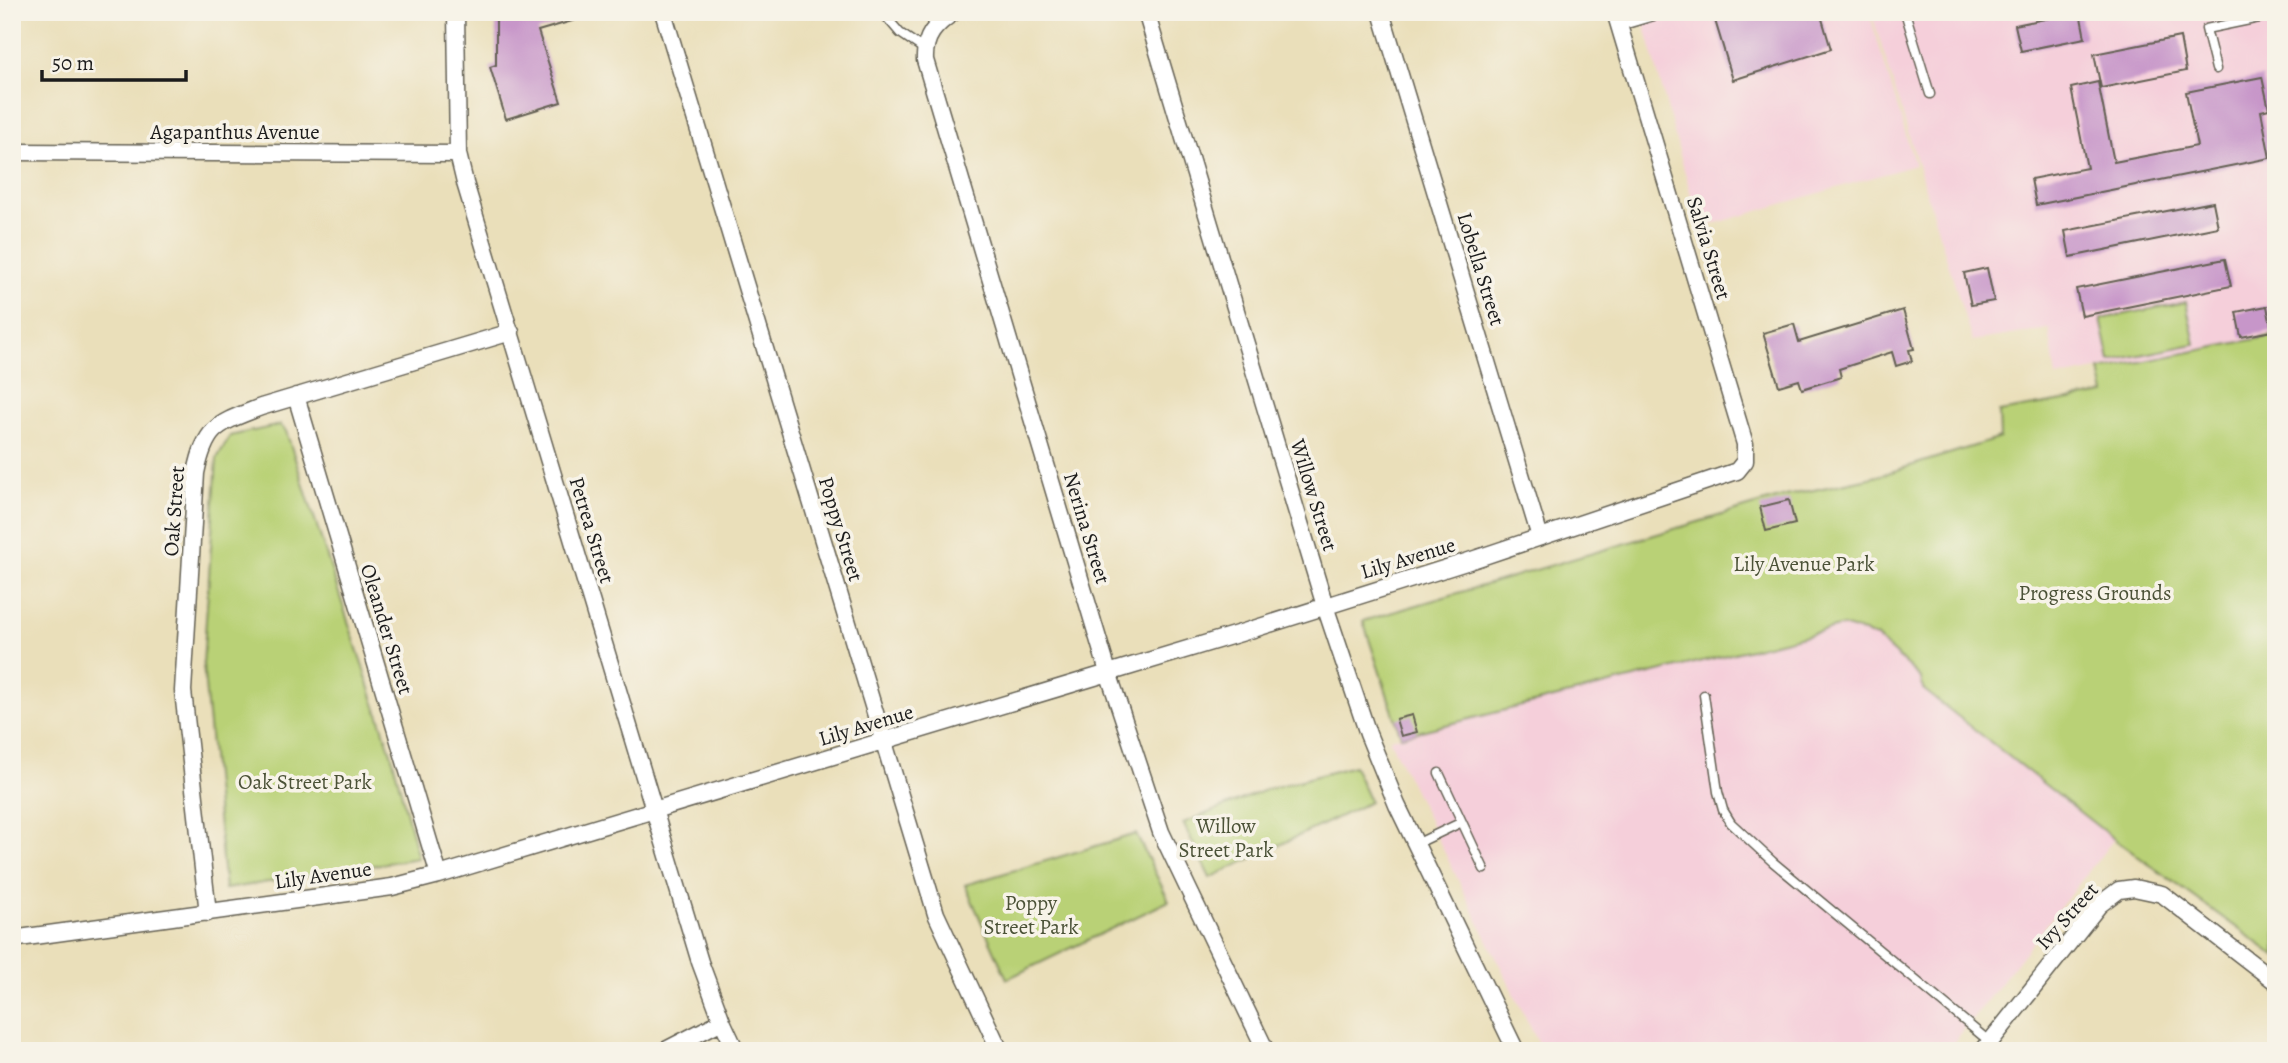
<svg xmlns="http://www.w3.org/2000/svg" width="2288" height="1063" font-family="Alegreya,serif">
<style>
.built{fill:#f5cfda}
.green{fill:#b9d176;stroke:#6a7649;stroke-width:2}
.building{fill:#c796c9}
.lines{fill:none;stroke-linecap:round;stroke-linejoin:round}
.service-casing{stroke:#646053;stroke-width:11}
.minor-casing{stroke:#646053;stroke-width:19}
.service{stroke:#fff;stroke-width:8}
.minor{stroke:#fff;stroke-width:16}
.labels{text-anchor:middle;dominant-baseline:central;stroke-width:7;stroke-linejoin:round;paint-order:stroke}
.street-label{font-size:21px;fill:#1c1c1c;stroke:#f7f3e8}
.park-label{font-size:21px;fill:#4b5237;stroke:#f7f3e8}
</style>
<rect width="100%" height="100%" fill="#f7f3e8"/>
<filter id="ink" filterUnits="userSpaceOnUse"><feTurbulence type="fractalNoise" baseFrequency=".0143" numOctaves="2"/><feDisplacementMap in="SourceGraphic" scale="14" xChannelSelector="R" yChannelSelector="G"/><feConvolveMatrix kernelMatrix="1 2 1 2 8 2 1 2 1" color-interpolation-filters="sRGB"/></filter>
<filter id="wash" filterUnits="userSpaceOnUse"><feTurbulence type="fractalNoise" baseFrequency=".00686" numOctaves="4" result="noise"/><feDisplacementMap in="SourceGraphic" scale="28" xChannelSelector="R" yChannelSelector="G"/><feGaussianBlur stdDeviation="1.57" result="paint"/><feColorMatrix in="noise" values="0 0 0 0 0 0 0 0 0 0 0 0 0 0 0 0 0 1.4 0 .05"/><feComposite in="paint" operator="in"/></filter>
<g filter="url(#wash)">
<rect width="100%" height="100%" fill="#eadfba"/>
<path class="built" d="M1641 12H1869L1915 165 1700 228Z
M1871 12H2276V335L2056 378 2049 329 1972 341Z
M1843 626 1876 637 1921 678 1923 689 2114 839 1947 1051H1542L1389 739Z"/>
<path class="green" d="M2186 302 2195 344 2110 361 2101 319Z
M2276 335V956L2114 839 1923 689 1921 678 1876 637 1843 626 1401 736 1363 621 1786 496 1878 476 2000 438 1999 412 2105 394 2100 370Z
M280 425 286 431 392 756 418 858 225 889 203 664 217 458 230 436Z
M1354 766 1370 802 1210 878 1183 823 1268 789Z
M1136 834 1169 901 1007 979 965 885Z"/>
<g id="blocks">
<path class="building" d="M496 12H588L589 16 538 31 561 102 506 119 490 67 496 65Z
M1727 12H1820L1831 49 1733 80 1714 17Z
M2080 12 2085 38 2021 51 2015 25Z
M2180 37 2186 71 2101 88 2094 54Z
M2262 77 2269 109 2261 111 2270 158 2036 205 2031 179 2087 168 2071 88 2098 82 2114 162 2197 146 2186 92Z
M2213 202 2218 227 2070 257 2065 231Z
M2225 259 2231 286 2082 316 2076 289Z
M1987 268 1994 301 1971 305 1964 273Z
M2267 306 2272 331 2241 337 2236 312Z
M1903 310 1914 349 1909 350 1912 361 1896 366 1892 352 1839 369 1841 377 1802 389 1799 380 1779 386 1763 333 1794 324 1799 342Z
M1789 500 1795 524 1766 531 1760 507Z
M1412 715 1417 732 1401 736 1396 719Z"/>
</g>
</g>
<g filter="url(#ink)">
<use href="#blocks" fill-opacity="0" stroke="#646053" stroke-width="2"/>
<g class="lines">
<defs>
<path id="service" d="M882 12 900 33 925 50
M1905 12 1930 94
M1620 26 1667 12
M2216 69 2206 29 2264 17 2271 12
M1704 695 1718 792 1723 810 1731 823 1773 862 1990 1042
M1462 822 1484 869
M1416 844 1462 822 1439 773"/>
<path id="minor" d="M456 12 458 154 465 183 700 962 722 1021 736 1051
M663 12 936 914 1000 1051
M954 12C935 25 924 36 925 60L1108 672 1161 832 1266 1051
M1146 12 1325 606 1368 734 1397 805 1516 1051
M1381 12 1540 537
M12 152 458 154
M296 396 439 875
M208 913 183 691 196 473C206 425 218 424 261 407L511 332
M12 939 392 887 439 875 1244 632 1466 562 1737 471 1745 461V444L1615 12
M664 1051 722 1021
M1983 1051 2099 905 2119 890 2134 888 2162 894 2276 982"/>
</defs>
<use href="#service" class="service-casing"/>
<use href="#minor" class="minor-casing"/>
<use href="#service" class="service"/>
<use href="#minor" class="minor"/>
</g>
</g>
<g class="labels">
<g class="street-label">
<text x="235" y="132">Agapanthus Avenue</text>
<text transform="translate(1709 248) rotate(73)">Salvia Street</text>
<text transform="translate(1481 269) rotate(73)">Lobella Street</text>
<text transform="translate(1314 495) rotate(73)">Willow Street</text>
<text transform="translate(174 511) rotate(-86)">Oak Street</text>
<text transform="translate(1087 528) rotate(73)">Nerina Street</text>
<text transform="translate(841 529) rotate(73)">Poppy Street</text>
<text transform="translate(592 530) rotate(73)">Petrea Street</text>
<text transform="translate(1408 558) rotate(-17)">Lily Avenue</text>
<text transform="translate(387 629) rotate(73)">Oleander Street</text>
<text transform="translate(866 725) rotate(-17)">Lily Avenue</text>
<text transform="translate(323 875) rotate(-8)">Lily Avenue</text>
<text transform="translate(2067 916) rotate(-48)">Ivy Street</text>
</g>
<g class="park-label">
<text x="1804" y="564">Lily Avenue Park</text>
<text x="2095" y="593">Progress Grounds</text>
<text x="305" y="782">Oak Street Park</text>
<text x="1226" y="826">Willow<tspan x="1226" dy="24">Street Park</tspan></text>
<text x="1031" y="903">Poppy<tspan x="1031" dy="24">Street Park</tspan></text>
</g>
</g>
<rect width="2288" height="1063" fill="none" stroke="#f7f3e8" stroke-width="42"/>
<path d="M42 70v10h144v-10" fill="none" stroke="#1c1c1c" stroke-width="3.5"/>
<text x="52" y="70" font-size="21" fill="#1c1c1c" stroke="#f7f3e8" stroke-width="5" paint-order="stroke">50 m</text>
</svg>
